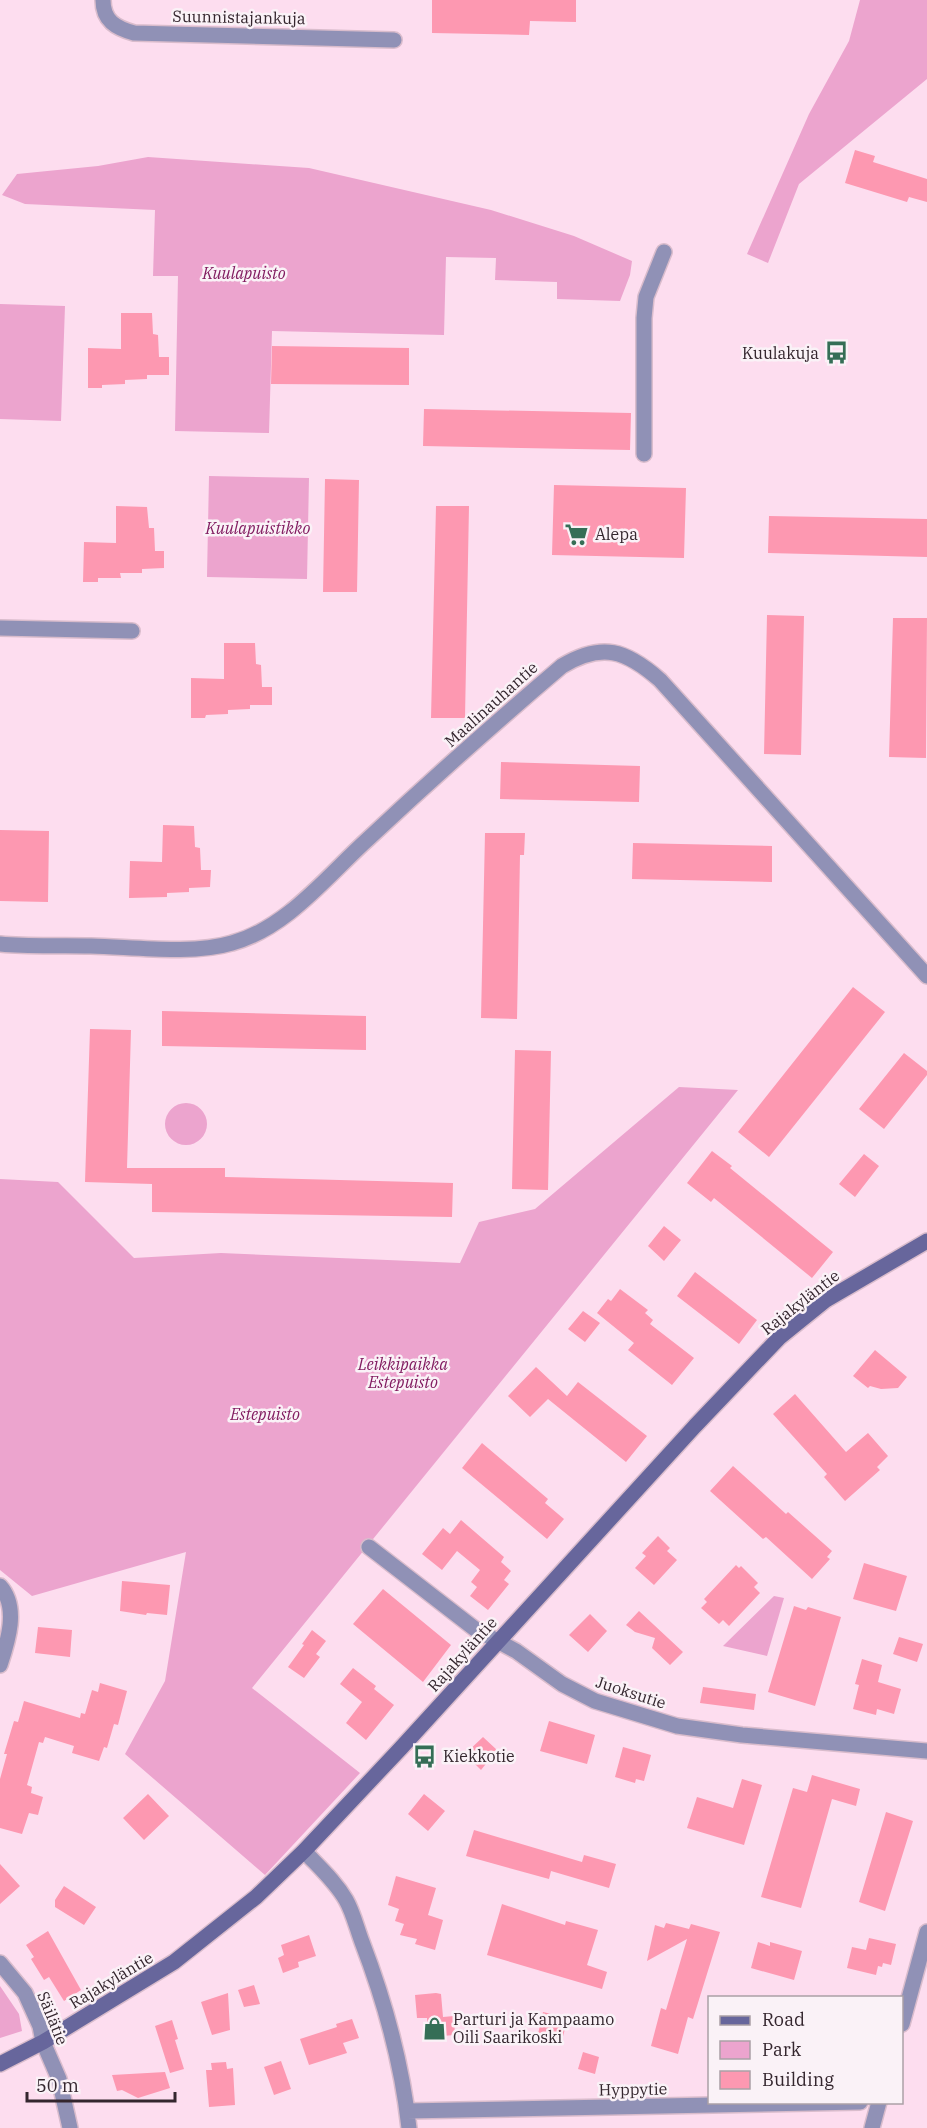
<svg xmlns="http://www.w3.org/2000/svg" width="927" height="2128" font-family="'IBM Plex Serif',serif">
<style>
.green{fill:#eca4ce}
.building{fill:#fd98b1}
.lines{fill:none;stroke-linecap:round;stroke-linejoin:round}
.street-casing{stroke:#d9bccc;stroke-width:18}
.secondary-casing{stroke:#d9bccc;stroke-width:18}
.street{stroke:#9091b6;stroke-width:15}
.secondary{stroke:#67669c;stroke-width:15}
.labels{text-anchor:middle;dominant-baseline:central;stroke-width:5;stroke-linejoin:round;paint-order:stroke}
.street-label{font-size:16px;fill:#34262e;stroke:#faf2f7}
.park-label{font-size:16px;font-style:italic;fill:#821c61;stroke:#faf2f7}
.poi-label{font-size:16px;fill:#34262e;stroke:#faf2f7;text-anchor:start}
</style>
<rect width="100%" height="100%" fill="#fdddef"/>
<path class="green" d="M860 0H927V79L799 184 768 263 747 254 809 114 849 41Z
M148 157 309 168 491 210 574 236 632 261 630 275 620 301 557 299V282L495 280 496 258 446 257 444 335 272 331 269 433 175 431 178 276H153L155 210 25 204 2 195 17 174 98 166Z
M0 304 65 306 61 421 0 419Z
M209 476 309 478 307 579 207 577Z
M679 1087 738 1090 252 1688 360 1773 265 1875 125 1754 165 1681 186 1552 32 1596 0 1570V1179L58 1182 134 1258 221 1253 460 1263 479 1222 535 1209Z
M165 1124a21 21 0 1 1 42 0a21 21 0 1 1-42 0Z
M774 1596 784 1598 767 1656 723 1646Z
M0 1986 19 2014 22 2031 0 2038Z"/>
<path class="building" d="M432 0H576V22L530 21 529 35 432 33Z
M855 150 875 156 873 162 927 179V202L909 197 907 202 845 183Z
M121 313H152L153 334 158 335 159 357H169V375H147V379L125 380V384L102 385V388H88V348L121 349Z
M272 346 409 348V385L271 384Z
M424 409 631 413 630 450 423 446Z
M325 479 359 480 357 592H323Z
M554 485 686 488 684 558 552 555Z
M116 506 147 507 149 528H154L155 551H164V568L142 569V573H120L121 578H98V582H83L84 542 116 543Z
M436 506H469L465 718H431Z
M769 516 927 519V557L768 553Z
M767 615 804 616 801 755 764 754Z
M893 618H927L926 758 889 757Z
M224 643H255L256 664 261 665 262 687H272V705H250V709L228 710V714L206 715 205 718H191V678L224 679Z
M501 762 640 766 639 802 500 799Z
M163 825 194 826 195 847 200 848 201 870H211L210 887 189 888V892L167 893V897L129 898 130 861 162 862Z
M0 830 49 831 48 902 0 901Z
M485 833H525L524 855H520L517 1019 481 1018Z
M633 843 772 846V882L632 879Z
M853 987 885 1012 769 1157 738 1132Z
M162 1011 366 1016V1050L162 1046Z
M90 1029 131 1030 127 1168H225V1177L453 1183 452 1217 152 1212V1184L85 1182Z
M515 1050 551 1051 548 1190 512 1189Z
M904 1053 927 1071V1075L884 1129 859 1109Z
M712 1151 732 1166 730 1168 833 1252 812 1278 714 1198 711 1202 687 1183Z
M864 1154 879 1166 855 1197 839 1184Z
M664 1226 681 1240 664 1261 648 1246Z
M695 1272 757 1320 739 1344 677 1296Z
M620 1289 648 1310 645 1313 653 1320 650 1324 694 1358 672 1385 628 1350 634 1343 597 1313 608 1299 611 1301Z
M583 1311 600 1323 585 1342 568 1329Z
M875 1350 907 1377 898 1388 881 1389 870 1386 868 1388 853 1376Z
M536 1367 567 1396 578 1382 647 1436 626 1462 548 1399 530 1417 508 1396Z
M795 1394 846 1452 868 1433 888 1456 877 1467 880 1470 845 1501 824 1477 827 1474 773 1414Z
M482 1443 548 1499 545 1503 564 1519 547 1539 462 1468Z
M733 1466 786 1514 788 1512 832 1551 827 1557 830 1559 812 1579 766 1537 763 1539 710 1491Z
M461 1520 504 1557 501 1562 511 1571 504 1580 509 1584 488 1610 470 1596 477 1587 471 1582 480 1570 457 1551 442 1570 422 1554 443 1528 450 1534Z
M658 1536 670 1548 667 1551 677 1560 654 1585 635 1568 646 1556 642 1553Z
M864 1563 907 1576 896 1611 853 1599Z
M736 1565 739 1568 741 1566 758 1583 754 1587 760 1593 729 1626 723 1620 719 1624 701 1608 707 1602 704 1599Z
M122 1581 170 1585 167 1615 147 1613 146 1615 120 1611Z
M383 1589 451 1645 423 1682 353 1624Z
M794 1606 806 1610 808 1607 841 1617 815 1706 768 1692Z
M639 1611 683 1652 670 1665 652 1648 655 1638 635 1632 626 1625Z
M590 1614 607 1631 588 1652 569 1635Z
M38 1627 72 1630 70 1657 35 1653Z
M312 1630 326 1641 316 1654 320 1657 304 1678 288 1667 304 1645 302 1644Z
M899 1637 923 1644 917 1662 893 1654Z
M862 1659 882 1665 878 1682 901 1689 894 1714 877 1709 876 1715 853 1709 859 1685 855 1684Z
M353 1668 376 1686 374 1689 394 1705 366 1740 346 1723 362 1702 340 1684Z
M100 1683 127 1691 118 1725 114 1724 107 1748 104 1747 99 1761 72 1753 74 1746 45 1737 43 1743 39 1742 27 1785 32 1787 31 1793 43 1797 38 1815 29 1813 22 1834 0 1828V1779L7 1754H4L14 1721 18 1722 24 1701 80 1718 81 1713 85 1714 92 1690 98 1692Z
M703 1687 756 1694 754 1710 700 1703Z
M549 1721 595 1735 587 1764 540 1751Z
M483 1737 497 1750 481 1770 465 1754Z
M623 1747 651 1755 644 1781 636 1779 635 1783 615 1777Z
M812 1775 860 1789 856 1806 832 1799 801 1908 761 1897 793 1788 807 1792Z
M742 1779 762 1785 744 1845 687 1828 697 1797 733 1808Z
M148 1794 169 1816 144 1840 123 1818Z
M424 1794 445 1811 428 1831 408 1814Z
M886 1812 913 1821 885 1911 859 1902Z
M474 1830 582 1862 584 1855 616 1864 609 1888 551 1871 549 1879 466 1856Z
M0 1864 20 1886 0 1904Z
M396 1876 436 1888 428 1915 443 1920 435 1950 415 1944 417 1939 400 1935 404 1924 395 1921 399 1909 388 1905Z
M64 1886 96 1907 84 1925 55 1907V1900Z
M502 1904 565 1925 566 1921 598 1930 587 1965 607 1972 602 1989 487 1955Z
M666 1923 689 1929 691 1924 720 1932 693 2019 688 2017 678 2054 651 2046 661 2008 666 2010 687 1939 647 1961 655 1925 664 1928Z
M48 1931 81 1990 64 2001 49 1977 44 1980 31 1959 34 1957 26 1945Z
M309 1935 316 1956 298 1962 299 1967 283 1973 278 1958 284 1955 281 1945Z
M869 1938 896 1944 891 1965 883 1963 882 1967 878 1966 876 1975 847 1968 852 1947 866 1950Z
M758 1942 770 1946V1942L802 1951 794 1980 751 1968Z
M254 1985 260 2004 244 2007 238 1990Z
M228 1993 230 2030 212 2035 201 2002Z
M436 1993 441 1994 443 2017 454 2016 455 2035 428 2037 427 2018H417L415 1995Z
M543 2012 568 2018 562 2040 538 2034Z
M352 2019 359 2038 343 2043 347 2053 309 2065 300 2039 337 2027 336 2024Z
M172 2020 178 2039 175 2040 184 2069 170 2073 155 2026Z
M583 2052 599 2057 595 2074 578 2069Z
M281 2061 291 2089 274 2095 264 2067Z
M226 2062 227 2069 233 2068 235 2105 209 2107 206 2070H212L211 2063Z
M165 2072 170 2088 138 2098 122 2090 117 2091 112 2075Z"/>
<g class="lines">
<defs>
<path id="street" d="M103 0C103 21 116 28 134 33L394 40
M644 454V318L646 297 664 252
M0 628 132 631
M0 944C30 947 61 945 91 946 133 947 192 955 232 943 287 928 327 876 368 839 431 780 496 722 562 666 602 642 626 650 660 680L927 976
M369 1547 475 1629 516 1651 562 1684 595 1701 677 1726 742 1735 927 1751
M0 1586C19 1607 8 1641 0 1665
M304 1851C319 1867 335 1881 346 1900 353 1912 357 1929 362 1942 385 2002 402 2064 409 2128
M0 1963 25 1993 34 2013 40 2026 43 2042 59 2079 70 2128
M902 2024 927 1932
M407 2111 860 2102
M872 2128 879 2102"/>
<path id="secondary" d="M0 2064 43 2042 174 1962 256 1897 304 1851 401 1748 695 1426 779 1338 826 1300 927 1241"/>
</defs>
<use href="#street" class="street-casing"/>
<use href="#secondary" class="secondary-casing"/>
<use href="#street" class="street"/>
<use href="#secondary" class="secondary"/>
</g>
<defs>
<symbol id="bus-bare" viewBox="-9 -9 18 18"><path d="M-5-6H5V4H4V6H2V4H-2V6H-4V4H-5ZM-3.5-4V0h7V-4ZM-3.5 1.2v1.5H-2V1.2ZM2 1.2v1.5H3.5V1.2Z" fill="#356e56" stroke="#faf2f7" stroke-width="2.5" paint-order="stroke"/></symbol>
<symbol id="supermarket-bare" viewBox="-9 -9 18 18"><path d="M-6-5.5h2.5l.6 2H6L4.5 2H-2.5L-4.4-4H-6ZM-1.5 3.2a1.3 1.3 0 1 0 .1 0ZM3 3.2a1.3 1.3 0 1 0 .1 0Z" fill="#356e56" stroke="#faf2f7" stroke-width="2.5" paint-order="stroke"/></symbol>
<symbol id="shop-bare" viewBox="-9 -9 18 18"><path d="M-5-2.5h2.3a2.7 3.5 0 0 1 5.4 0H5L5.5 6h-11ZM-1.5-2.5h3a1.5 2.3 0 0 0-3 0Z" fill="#356e56" stroke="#faf2f7" stroke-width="2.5" paint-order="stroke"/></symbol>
</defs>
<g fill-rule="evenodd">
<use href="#bus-bare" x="820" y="336" width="33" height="33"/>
<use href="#supermarket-bare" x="560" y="518" width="33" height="33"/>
<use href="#bus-bare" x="408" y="1740" width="33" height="33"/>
<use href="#shop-bare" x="418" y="2012" width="33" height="33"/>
</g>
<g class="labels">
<g class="street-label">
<text transform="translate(239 17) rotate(1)">Suunnistajankuja</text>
<text transform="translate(491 704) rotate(-42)">Maalinauhantie</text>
<text transform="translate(800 1302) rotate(-38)">Rajakyläntie</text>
<text transform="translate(462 1654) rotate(-48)">Rajakyläntie</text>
<text transform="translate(631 1692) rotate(18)">Juoksutie</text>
<text transform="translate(111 1980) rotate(-31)">Rajakyläntie</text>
<text transform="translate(53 2018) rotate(68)">Säilätie</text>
<text transform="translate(633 2089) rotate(-1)">Hyppytie</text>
</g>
<g class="park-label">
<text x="244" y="273">Kuulapuisto</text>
<text x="258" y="528">Kuulapuistikko</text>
<text x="403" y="1364">Leikkipaikka<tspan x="403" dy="18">Estepuisto</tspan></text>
<text x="265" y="1414">Estepuisto</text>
</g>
<g class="poi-label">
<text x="819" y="353" text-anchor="end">Kuulakuja</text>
<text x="595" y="534">Alepa</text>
<text x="443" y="1756">Kiekkotie</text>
<text x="453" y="2019">Parturi ja Kampaamo<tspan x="453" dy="18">Oili Saarikoski</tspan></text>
</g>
</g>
<rect x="708" y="1996" width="195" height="108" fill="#faf2f7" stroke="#aba0a7" stroke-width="1.5"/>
<rect x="720" y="2016" width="30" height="9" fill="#67669c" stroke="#aba0a7" stroke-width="1.5"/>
<text x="762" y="2026" font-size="18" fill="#34262e">Road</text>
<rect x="720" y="2041" width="30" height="18" fill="#eca4ce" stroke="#aba0a7" stroke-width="1.5"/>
<text x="762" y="2056" font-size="18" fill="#34262e">Park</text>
<rect x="720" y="2071" width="30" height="18" fill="#fd98b1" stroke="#aba0a7" stroke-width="1.5"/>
<text x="762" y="2086" font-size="18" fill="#34262e">Building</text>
<path d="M27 2092v9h148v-9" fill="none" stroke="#34262e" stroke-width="3"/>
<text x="36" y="2092" font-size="18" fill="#34262e" stroke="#faf2f7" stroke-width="4.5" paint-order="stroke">50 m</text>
</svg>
